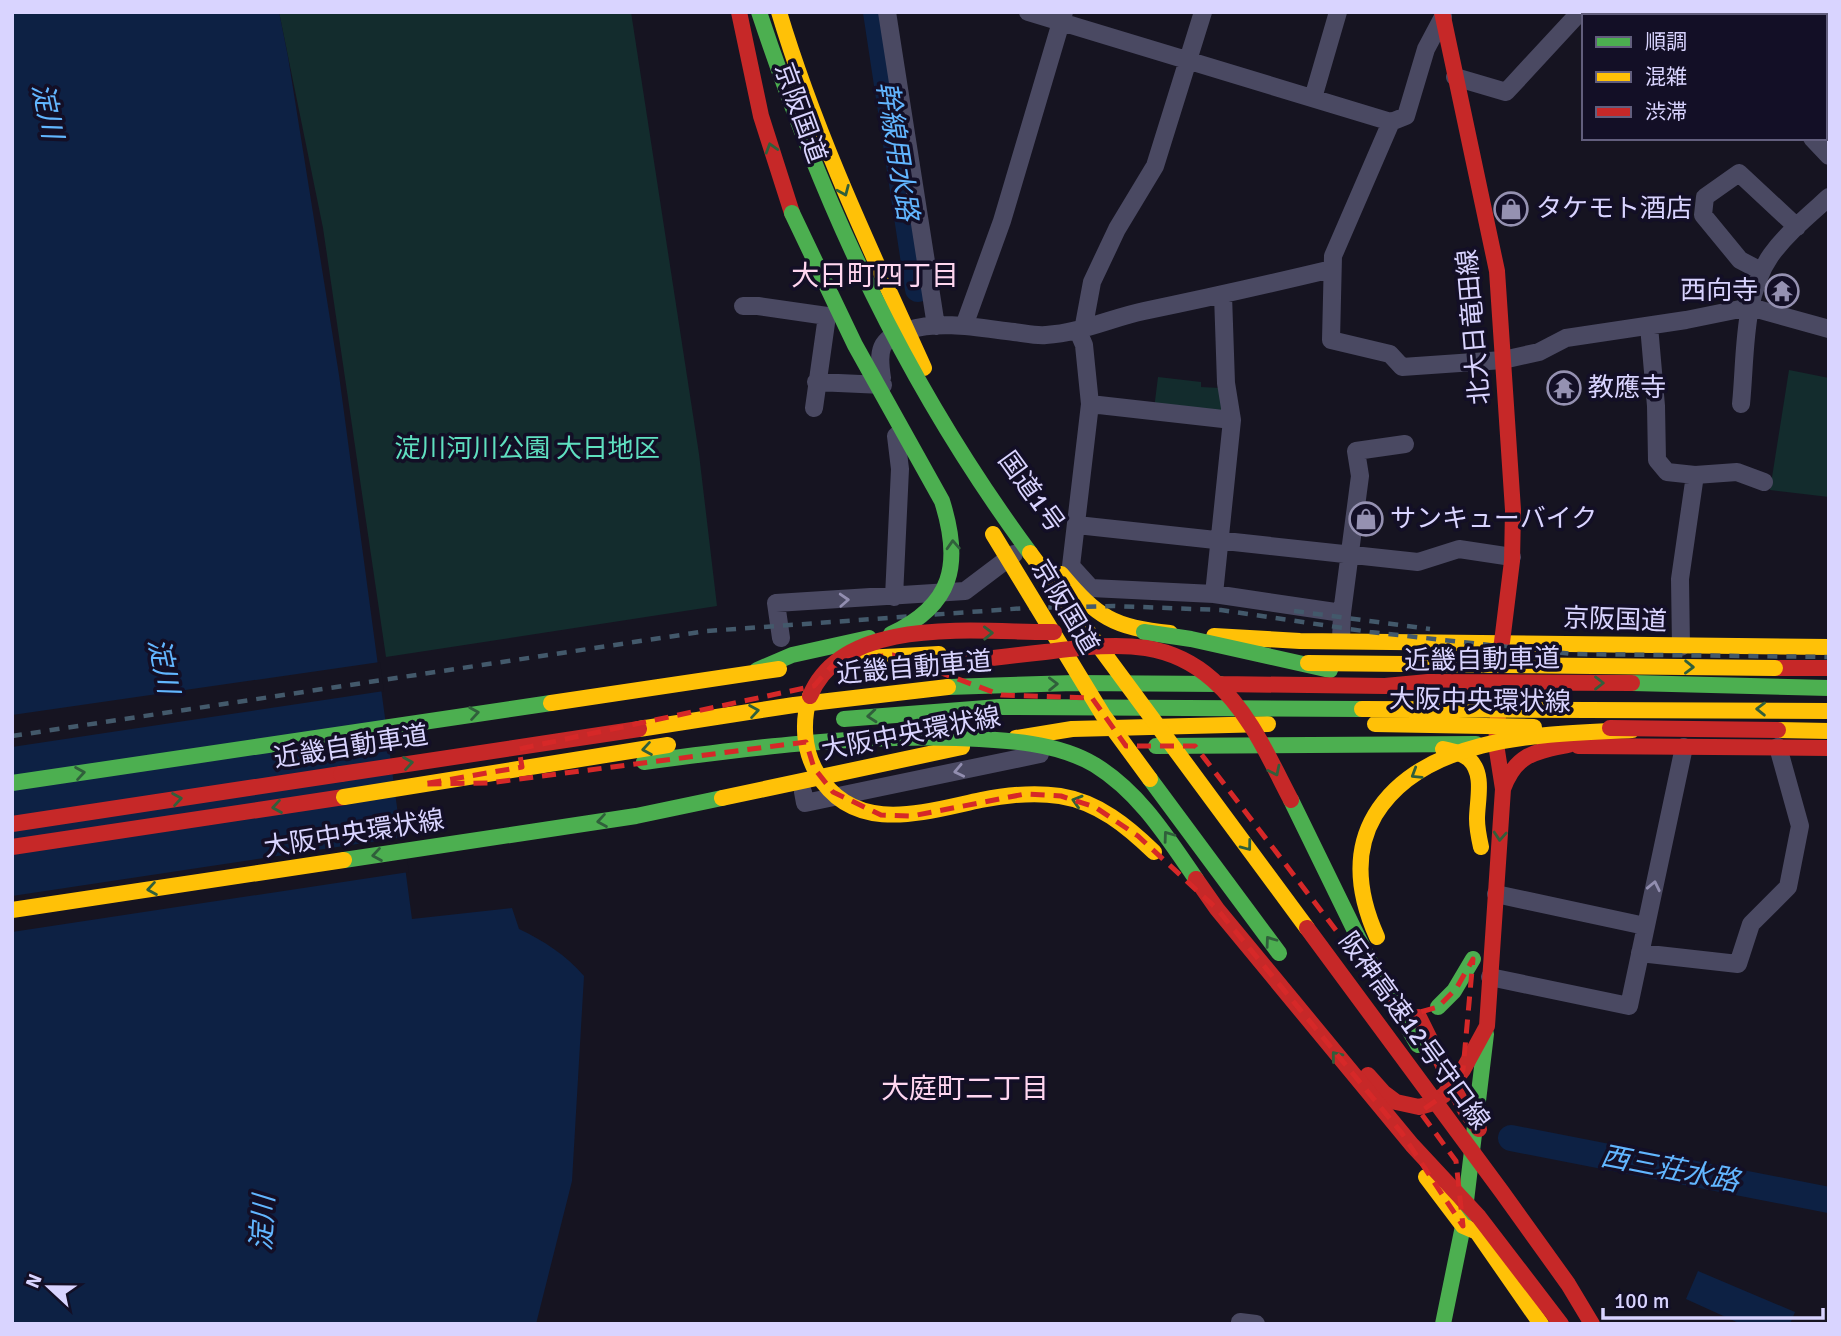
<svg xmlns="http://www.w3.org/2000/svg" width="1841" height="1336" font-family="Signika,'Noto Sans JP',sans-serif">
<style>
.green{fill:#132c2d}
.water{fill:#0d2144}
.pier{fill:#161421}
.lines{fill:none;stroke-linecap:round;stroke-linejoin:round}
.river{stroke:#0d2144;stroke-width:26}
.street{stroke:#4a4962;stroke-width:18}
.fast{stroke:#4caf50;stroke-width:16}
.slow{stroke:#ffc107;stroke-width:16}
.jam{stroke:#c62828;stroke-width:16}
.rail{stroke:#43596b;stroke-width:4.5;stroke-dasharray:10 9;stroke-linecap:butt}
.fast-bridge{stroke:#4caf50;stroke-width:16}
.slow-bridge{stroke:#ffc107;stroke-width:16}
.jam-bridge{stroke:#c62828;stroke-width:16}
.oneway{stroke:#305f3b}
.oneway2{stroke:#928eb0}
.marked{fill:none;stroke:#d62828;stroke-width:5;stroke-dasharray:14 9;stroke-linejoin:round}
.labels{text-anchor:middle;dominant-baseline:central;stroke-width:7;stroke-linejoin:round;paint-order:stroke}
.street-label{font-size:26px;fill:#d9d4ff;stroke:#130f26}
.poi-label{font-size:26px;fill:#d9d4ff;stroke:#130f26;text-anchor:start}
.park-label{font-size:26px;fill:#5fe0c0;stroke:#130f26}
.water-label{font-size:28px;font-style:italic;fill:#62b6ff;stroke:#130f26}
.neighbourhood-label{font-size:28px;fill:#ffd6f0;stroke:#130f26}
</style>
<rect width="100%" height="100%" fill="#161421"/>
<path class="green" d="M279 12H631L699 454 717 606 386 657 323 228Z
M1789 370 1829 378V497L1770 490Z
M1158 377 1201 382V387L1220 388 1226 413 1154 409Z"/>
<path class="water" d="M12 12H279L288 57 339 375 412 919 512 908 519 929C544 941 566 955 584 976L572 1181 536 1324H12Z
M1698 1271 1795 1312 1790 1324H1741L1686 1299Z"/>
<path class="pier" d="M380 662 384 691 12 747V715Z
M404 837 409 872 12 932V896Z"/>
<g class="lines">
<path class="river" d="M876 12 918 289
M1511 1138 1829 1200"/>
<path class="street" d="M887 12 936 326
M1028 12 1391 122 1406 116 1426 49 1443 17
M1787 12 1792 16
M1825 40 1829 43
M1455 77 1506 92 1580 12
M1313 98 1338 12
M1391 122 1333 256 1331 340 1390 354 1402 367 1503 360 1539 352 1566 338 1686 320 1750 307 1829 329
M1812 138 1829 156
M1761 271 1740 260 1703 215 1705 197 1739 173 1797 227
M743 306H758L827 316 814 408
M964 326 1002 221 1064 12
M1649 326 1656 406 1657 460 1667 472 1695 475 1737 472 1764 482
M1078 331 1084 345 1090 404 1071 566 1091 588 1214 594 1342 613 1341 640
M1078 331 1084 325 1092 282 1117 229 1155 166 1203 12
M882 378C878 352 878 338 908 330 941 320 980 328 1014 332 1024 333 1035 336 1046 335 1080 333 1111 318 1144 311 1207 298 1269 284 1332 269
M816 382 883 385
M1090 404 1232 420 1226 383 1223 295
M1741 404C1746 355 1742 297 1771 255 1787 233 1809 215 1829 197
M1077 525 1418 562 1459 549 1512 557
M1214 594 1232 420
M894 597 900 469 896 436
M1342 613 1360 476 1356 451 1405 444
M781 638 776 603 965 591 1014 554
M1681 647 1680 579 1695 475
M803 792 805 803 1040 754
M1496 894 1645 926
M1640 953 1738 964 1751 924 1788 887 1800 826 1778 747
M1490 977 1629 1006 1684 747
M1240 1322 1256 1324"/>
<path class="fast" d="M757 670 792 655 869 638
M1156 746 1476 744
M12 783 551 703
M344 860 636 816 722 798
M1438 1007 1454 991 1473 959
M1443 1324 1463 1226 1486 1034"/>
<path class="slow" d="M779 12C816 135 871 251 924 368
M1061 574C1097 617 1114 628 1170 633
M1214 636 1300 641 1829 647
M847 659 939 654
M551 703 779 669
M1778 730 1829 731
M1016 738 1072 729 1268 724
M1443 749C1452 751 1462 753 1469 759 1485 774 1477 800 1477 819 1477 829 1479 838 1481 847
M722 798 962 747
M12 910 344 860
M1426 1177 1463 1226 1477 1232 1541 1324"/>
<path class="jam" d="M739 12 761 116 792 213
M1442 12 1497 271 1513 510 1512 561 1502 642
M1775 668H1829
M1578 746 1829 748
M1503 789C1516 754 1534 752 1568 745
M12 824 341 774
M12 847 344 797
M1368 1075 1384 1093 1396 1102 1419 1107 1430 1104 1444 1095 1463 1070 1487 1026 1503 789 1496 744 1498 716"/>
<path class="rail" d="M1294 611 1430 629
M12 736 707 631 1026 608 1114 606 1221 610 1370 632 1572 654 1829 657"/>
<path class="fast-bridge" d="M759 12C825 210 906 385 1030 553
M792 213 855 345 942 501C962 564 953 605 891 634
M1144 632 1191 639 1330 670
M1632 683 1829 688
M948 687 1074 683 1220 684
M844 719 999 707 1362 709
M644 762C748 748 851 735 956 738 1002 740 1055 741 1095 765 1140 793 1167 837 1196 879
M1150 779 1279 953
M1291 800 1373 968 1418 1045"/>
<path class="slow-bridge" d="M993 534 1103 715 1150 779
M1030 553 1307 928
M1308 663 1775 668
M810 696C802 720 803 750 817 773 854 836 924 812 981 800 1006 795 1034 792 1060 796 1098 802 1127 826 1154 852
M1362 709 1829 711
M1375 724 1534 727
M639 729 794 705 948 687
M344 797 668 745
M1377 937C1359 897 1352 854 1375 815 1424 734 1548 734 1632 730"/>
<path class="jam-bridge" d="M897 671C946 664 996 657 1045 652 1079 648 1113 643 1146 648 1171 652 1194 663 1213 680 1249 711 1269 758 1291 800
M1220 684 1385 686 1428 682 1632 683
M810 696C844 613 982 633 1054 632
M1610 728 1778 730
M341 774 639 729
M1196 879 1217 909 1412 1145 1479 1217 1561 1324
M1307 928 1502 1192 1568 1284 1592 1324
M1419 1017 1465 1110 1479 1129"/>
</g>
<defs><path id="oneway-chevron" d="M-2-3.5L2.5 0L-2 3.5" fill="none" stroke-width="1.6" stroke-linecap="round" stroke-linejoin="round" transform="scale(1.75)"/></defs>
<g class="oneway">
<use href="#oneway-chevron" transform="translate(771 148) rotate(-107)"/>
<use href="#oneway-chevron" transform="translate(844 191) rotate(67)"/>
<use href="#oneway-chevron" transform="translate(953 545) rotate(-93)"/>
<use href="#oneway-chevron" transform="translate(988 633) rotate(-1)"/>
<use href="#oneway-chevron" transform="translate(1689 667) rotate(1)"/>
<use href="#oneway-chevron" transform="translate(1599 683)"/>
<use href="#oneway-chevron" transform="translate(1053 684) rotate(-1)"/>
<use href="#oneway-chevron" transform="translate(1761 709) rotate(-179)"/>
<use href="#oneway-chevron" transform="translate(754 711) rotate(-9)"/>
<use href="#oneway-chevron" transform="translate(474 713) rotate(-9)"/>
<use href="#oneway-chevron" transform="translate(872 716) rotate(175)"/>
<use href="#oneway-chevron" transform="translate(647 749) rotate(171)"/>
<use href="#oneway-chevron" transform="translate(408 763) rotate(-9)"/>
<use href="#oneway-chevron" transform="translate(1275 771) rotate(64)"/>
<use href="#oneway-chevron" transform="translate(80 773) rotate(-9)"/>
<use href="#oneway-chevron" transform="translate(1416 774) rotate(148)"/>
<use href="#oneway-chevron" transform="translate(177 799) rotate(-9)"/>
<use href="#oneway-chevron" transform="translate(1077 801) rotate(-163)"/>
<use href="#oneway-chevron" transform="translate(277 807) rotate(171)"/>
<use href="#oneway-chevron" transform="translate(602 821) rotate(171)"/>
<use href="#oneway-chevron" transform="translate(1168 836) rotate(-126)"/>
<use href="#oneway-chevron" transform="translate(1500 836) rotate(94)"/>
<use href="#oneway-chevron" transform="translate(1247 846) rotate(53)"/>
<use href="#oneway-chevron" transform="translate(377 855) rotate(171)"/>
<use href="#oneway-chevron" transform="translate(152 889) rotate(171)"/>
<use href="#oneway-chevron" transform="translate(1270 941) rotate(-126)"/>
<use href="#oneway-chevron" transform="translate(1336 1056) rotate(-129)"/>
</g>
<g class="oneway2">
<use href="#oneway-chevron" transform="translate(844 600) rotate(-3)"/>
<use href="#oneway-chevron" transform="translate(959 771) rotate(168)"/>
<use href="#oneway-chevron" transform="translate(1654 886) rotate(-78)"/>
</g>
<path class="marked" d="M893 655 1001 695 1092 698 1126 746H1195L1394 1006 1417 1013 1438 1007 1456 989 1473 959 1463 1070 1444 1095 1420 1112 1456 1161 1463 1226 1401 1132 1217 909 1138 836 1095 807 1061 796 1025 794 912 816 881 815 833 792 814 768 806 742 488 783 423 784 522 767 519 749 814 686 837 660Z"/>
<defs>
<symbol id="shop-ring" viewBox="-11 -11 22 22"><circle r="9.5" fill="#130f26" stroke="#9591b1" stroke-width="1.5"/><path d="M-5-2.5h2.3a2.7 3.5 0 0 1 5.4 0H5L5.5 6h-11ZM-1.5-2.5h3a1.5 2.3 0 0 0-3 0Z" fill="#9591b1"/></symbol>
<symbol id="temple-ring" viewBox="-11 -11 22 22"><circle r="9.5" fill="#130f26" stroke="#9591b1" stroke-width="1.5"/><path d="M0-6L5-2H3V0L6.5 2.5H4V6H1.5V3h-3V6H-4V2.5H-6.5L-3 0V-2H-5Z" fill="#9591b1"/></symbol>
</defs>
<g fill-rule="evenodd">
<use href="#shop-ring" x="1492" y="190" width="38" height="38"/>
<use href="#temple-ring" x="1763" y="272" width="38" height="38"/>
<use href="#temple-ring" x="1545" y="369" width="38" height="38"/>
<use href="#shop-ring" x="1347" y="500" width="38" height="38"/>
</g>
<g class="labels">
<g class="street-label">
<text transform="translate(800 113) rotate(70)">京阪国道</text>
<text transform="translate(1474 327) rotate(-95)">北大日竜田線</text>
<text transform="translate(1031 492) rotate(54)">国道1号</text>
<text transform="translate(1065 607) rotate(59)">京阪国道</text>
<text transform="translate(1615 620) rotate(2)">京阪国道</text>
<text transform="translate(1482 660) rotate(-1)">近畿自動車道</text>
<text transform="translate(914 668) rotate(-5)">近畿自動車道</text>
<text transform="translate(1480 701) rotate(1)">大阪中央環状線</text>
<text transform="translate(911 734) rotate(-11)">大阪中央環状線</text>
<text transform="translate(351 747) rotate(-9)">近畿自動車道</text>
<text transform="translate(354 834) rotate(-9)">大阪中央環状線</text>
<text transform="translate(1414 1031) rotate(54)">阪神高速12号守口線</text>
</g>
<g class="poi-label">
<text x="1536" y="209">タケモト酒店</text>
<text x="1758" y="291" text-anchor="end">西向寺</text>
<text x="1588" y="388">教應寺</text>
<text x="1390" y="519">サンキューバイク</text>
</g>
<g class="park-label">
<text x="527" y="449">淀川河川公園 大日地区</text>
</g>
<g class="water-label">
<text transform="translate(47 111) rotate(78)">淀川</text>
<text transform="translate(897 151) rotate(81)">幹線用水路</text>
<text transform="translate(163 666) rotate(78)">淀川</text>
<text transform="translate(1670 1169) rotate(11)">西三荘水路</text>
<text transform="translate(263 1223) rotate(-87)">淀川</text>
</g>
<g class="neighbourhood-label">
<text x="875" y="276">大日町四丁目</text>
<text x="965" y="1089">大庭町二丁目</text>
</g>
</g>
<rect width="1841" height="1336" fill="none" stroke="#d9d4ff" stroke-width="28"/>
<rect x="1582" y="14" width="245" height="126" fill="#130f26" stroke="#625e7d" stroke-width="2"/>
<rect x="1596" y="37" width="35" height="10" fill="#4caf50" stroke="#625e7d" stroke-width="2"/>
<text x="1645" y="49" font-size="21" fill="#d9d4ff">順調</text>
<rect x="1596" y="72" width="35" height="10" fill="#ffc107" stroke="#625e7d" stroke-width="2"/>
<text x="1645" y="84" font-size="21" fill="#d9d4ff">混雑</text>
<rect x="1596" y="107" width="35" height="10" fill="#c62828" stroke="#625e7d" stroke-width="2"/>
<text x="1645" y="119" font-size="21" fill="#d9d4ff">渋滞</text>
<g transform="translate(49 1287) rotate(292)" stroke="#130f26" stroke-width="5" paint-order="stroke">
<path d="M0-5L12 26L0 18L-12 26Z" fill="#d9d4ff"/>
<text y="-10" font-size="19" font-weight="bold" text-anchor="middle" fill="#d9d4ff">N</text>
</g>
<path d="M1603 1308v10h220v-10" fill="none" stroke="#d9d4ff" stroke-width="3.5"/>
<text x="1614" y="1308" font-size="21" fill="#d9d4ff" stroke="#130f26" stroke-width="5" paint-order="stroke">100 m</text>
</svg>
